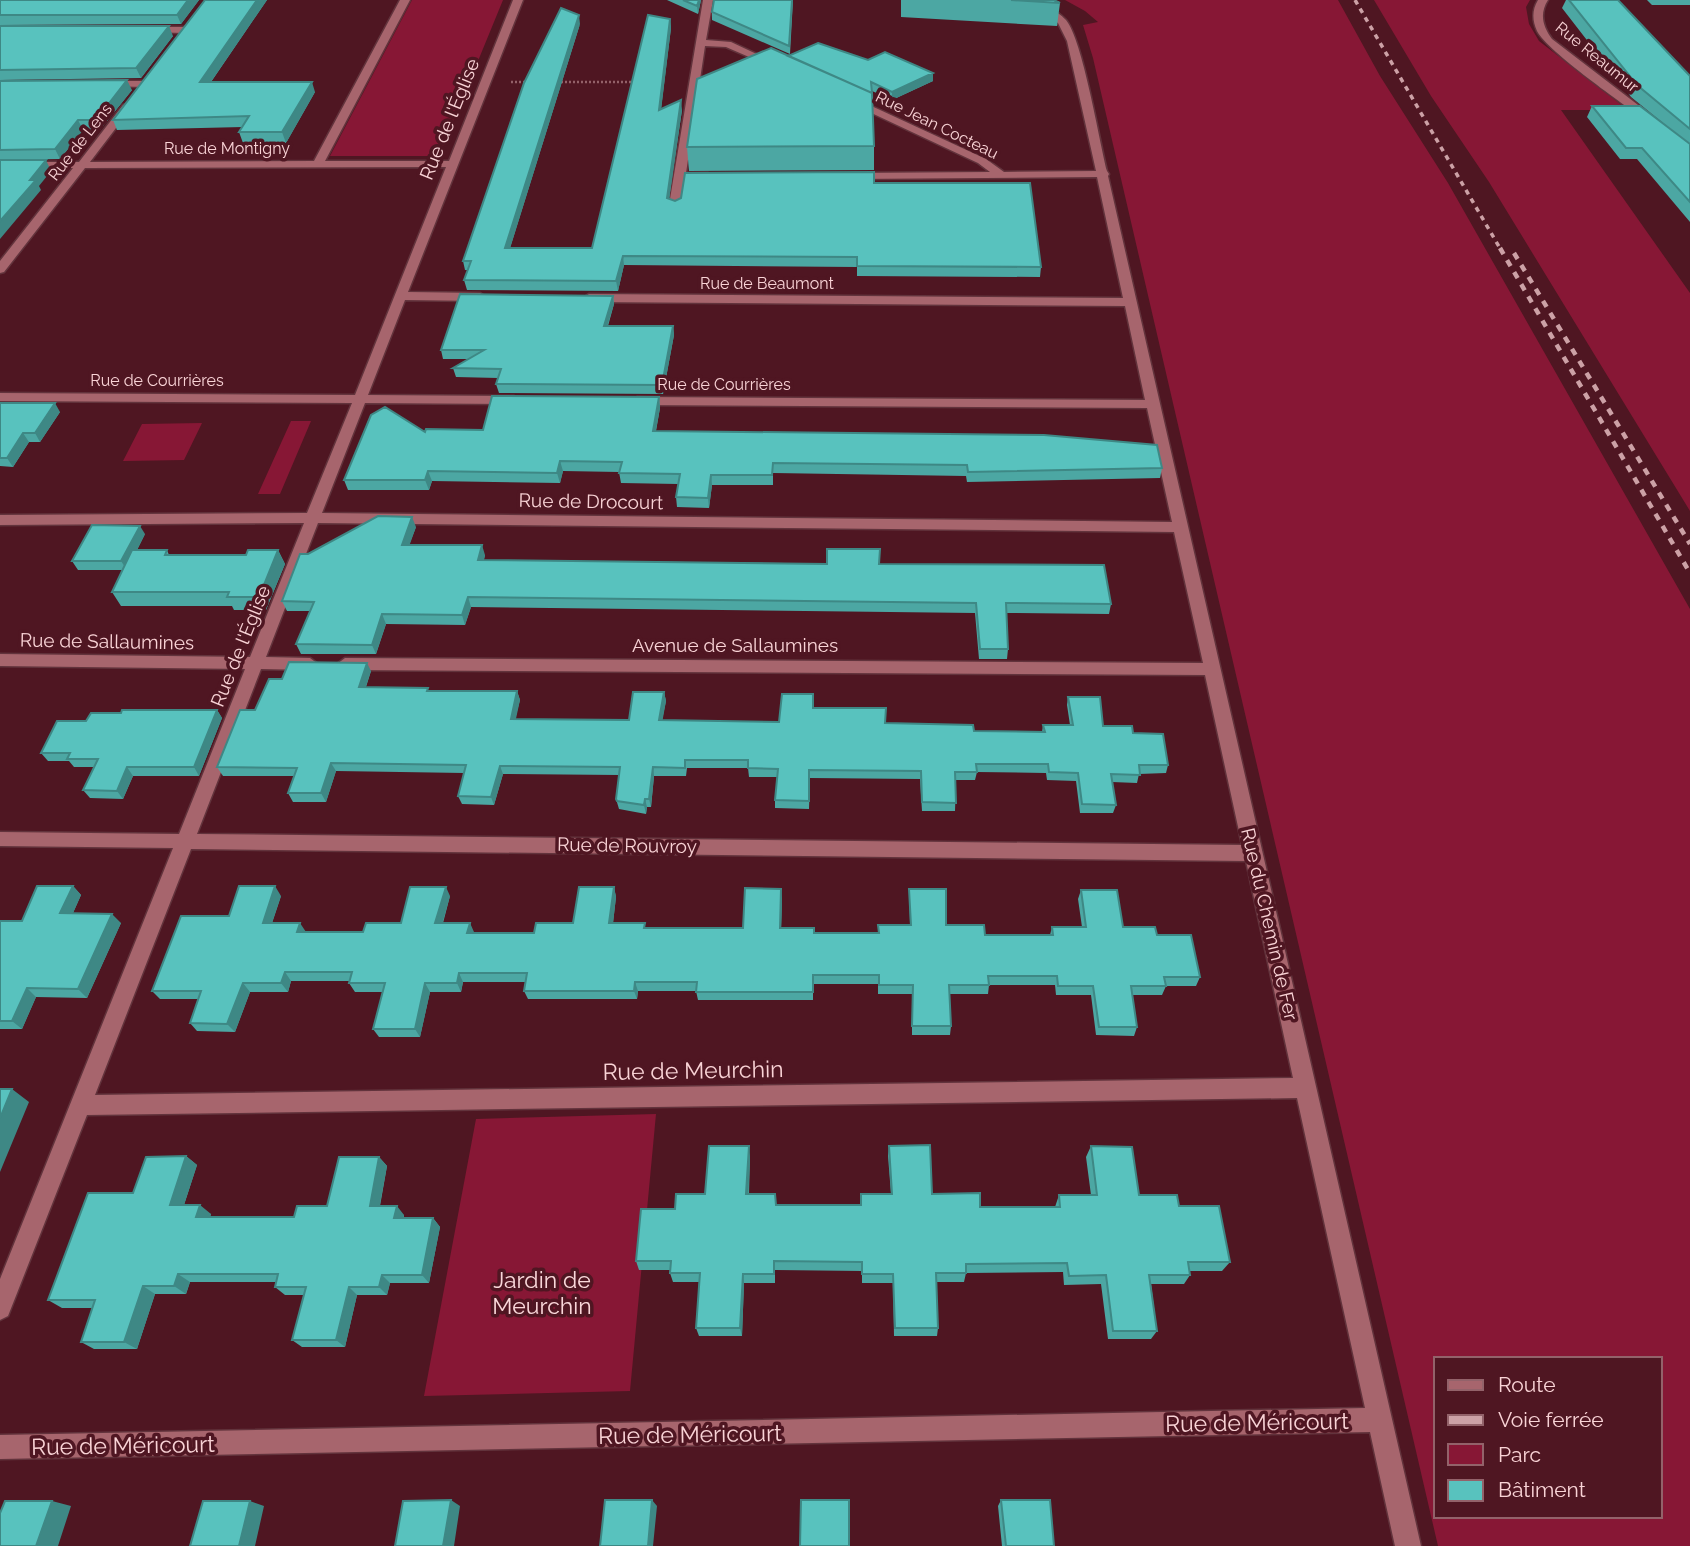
<svg xmlns="http://www.w3.org/2000/svg" width="1690" height="1546" font-family="Raleway,sans-serif">
<style>
.green{fill:#871735;fill-rule:evenodd}
.lines{fill:none;stroke-linecap:round;stroke-linejoin:round}
.minor-casing{stroke:#62333c;stroke-width:3}
.path{stroke:#936169;stroke-width:2.5;stroke-dasharray:2 2;stroke-linecap:butt}
.minor{fill:#a7656d;fill-rule:evenodd}
.rail-far1{stroke:#cca1a6;stroke-width:3.5;stroke-dasharray:5 5;stroke-linecap:butt}
.rail{stroke:#cca1a6;stroke-width:4.5;stroke-dasharray:7 7;stroke-linecap:butt}
.wall{fill:#4ca7a3}
.shaded-wall{fill:#3e8885}
.building{fill:#58c2be;stroke:#3e8885;stroke-width:2}
.labels{text-anchor:middle;dominant-baseline:central;stroke-width:7;stroke-linejoin:round;paint-order:stroke}
.far-street-label{font-size:16px;fill:#f9d3d6;stroke:#4f1622}
.street-label{font-size:19px;fill:#f9d3d6;stroke:#4f1622}
.near-street-label{font-size:23px;fill:#f9d3d6;stroke:#4f1622}
.near-park-label{font-size:23px;fill:#fad7da;stroke:#4f1622}
</style>
<rect width="100%" height="100%" fill="#4f1622"/>
<path class="green" d="M412 0H503L439 156H330Z
M1065 0H1338L1380 76 1448 183 1690 609V1546H1438L1093 58 1083 25 1098 22 1085 11ZM1436 1359H1660V1516H1436Z
M1374 0H1530L1526 7 1529 24 1539 41 1628 110H1561L1690 293V511L1489 182 1431 96Z
M291 421H311L280 494H258Z
M202 423 184 460 123 461 142 424Z
M656 1114 630 1391 424 1396 476 1119Z"/>
<g class="lines">
<defs>
<path id="minor" d="M400 0H410L325 161H449L513 0H523L408 292 480 293 486 297 480 301 405 300 368 395 514 396 521 400 514 404 365 403 322 513 1172 522 1147 408 637 405 630 401 637 397 1145 400 1125 306 589 302 583 298 589 294 1123 298 1097 177 852 179 847 176 852 173 990 172 978 163 848 102 847 100 852 97 986 159 1004 172 1096 171 1067 41 1058 23 1023 0C1037 0 1057 10 1066 20 1083 41 1099 140 1107 171L1109 174 1108 176 1421 1546H1395L1370 1432 0 1459V1435L1365 1408 1297 1098 87 1115 8 1316 0 1320V1279L173 848 0 846V832L179 834 245 669 0 666V654L250 657 304 523 0 525V515L307 513 352 403 0 401V393L355 395 446 167 85 168 4 272 0 273V261L73 168H0V162H79L123 105 127 104 132 107 90 162 314 161ZM318 523 1174 532 1203 663 345 658 337 664 345 670 1205 675 1242 845 197 834 261 669 310 670 318 664 310 658 266 657ZM191 849 1246 861 1293 1078 95 1095Z
M703 0H713L706 40 731 42 778 64 770 66 726 47 705 46 686 173H708L713 176 708 179 685 180 681 205 675 208 669 205Z
M1538 0H1548C1539 14 1543 27 1552 39L1655 118V122H1647C1624 104 1549 53 1537 31 1532 20 1532 10 1538 0Z
M146 27H185L190 30 185 33 143 32V28Z
M107 81H145L150 84 145 87 103 86 102 84Z"/>
</defs>
<use href="#minor" class="minor-casing"/>
<path class="path" d="M511 82H531
M557 82H636"/>
<use href="#minor" class="minor"/>
<path class="rail-far1" d="M1355 0 1501 250"/>
<path class="rail" d="M1500 248 1690 573
M1514 253 1690 544"/>
</g>
<path class="wall" d="M0 0H199L181 24 0 25Z
M205 0H267L211 82 315 92 286 143H243L239 132 243 127 117 130 113 120Z
M667 0H701L698 14Z
M714 0H793L790 54 712 20V12Z
M901 0H1054L1060 3 1057 26 901 17Z
M1566 0H1569L1690 76V222L1637 159H1620L1587 117 1592 106 1668 127 1631 97 1562 8Z
M1647 0H1690V5H1652Z
M670 19 671 28 661 109 682 110 669 199 675 201 874 183 1041 267 1040 277 857 276V267L624 265 618 291 467 290 464 280 468 270H465L463 261 580 24 510 248H592Z
M0 26 173 36 141 78 0 80Z
M788 56 868 60 933 73V81L892 100 872 91 874 146V170L689 171 687 147Z
M0 81 132 90 100 130H83L60 159 0 160Z
M613 296 614 304 608 326H673L674 335 663 394 499 393 496 384 498 378 456 377 453 368 469 359H443L441 350Z
M659 397 660 408 656 431 1162 468 1160 478 967 482 966 476 773 473V485H712L709 508 677 507 676 497 678 484 621 483 619 472 563 471 560 483 432 481 429 490H348L344 480 425 432 483 430Z
M0 403 60 412 40 442H29L13 467 0 466Z
M416 527 409 545 485 555 484 560 879 564 1111 604 1109 614 1006 613 1008 649 1007 659H979L975 613 471 607 465 625 386 624 376 654H301L296 644 310 611H287L282 601 308 554Z
M145 534 137 550H167L169 555H246L278 550 285 564 266 610H234L232 606H121L112 592 123 570H78L72 561Z
M371 671 366 687 429 691H517L520 700 515 719 629 720 664 692 666 701 662 720 779 722 813 708 885 723 974 731 1042 732 1043 725H1070L1067 705 1068 697 1103 726 1133 733 1168 765 1166 773 1139 774 1137 783 1112 782 1116 805 1113 813H1080L1076 781 1047 780 1046 773 977 772 975 780H956L955 811H922L920 779 810 778 809 809 775 808V800L777 777H749L748 768H687L686 776H654L651 807H647L646 814 619 809 616 799 619 775 503 774 494 805 462 804 458 796 464 773 336 771 326 802H293L288 793 294 776H223L217 767 255 710 282 679Z
M217 710 222 718 199 776H133L123 799 90 798 83 790 94 767H74L69 761H48L41 753 86 721 121 713Z
M73 886 81 895 73 913 121 923 87 998 36 997 22 1029H0V921H22Z
M614 887 616 897 613 923 646 928H743L782 898 781 928 814 933H878L910 925 909 889 946 925 985 935H1050L1052 927H1082L1078 899 1081 890 1123 927 1157 935 1200 977 1196 986H1166L1162 995H1132L1137 1027 1134 1036 1096 1035 1091 995H1056L1055 985H989L988 994H949L951 1026 950 1035H912V994H878V984H813V1000H698L696 991H638L637 999H528L524 991 526 982H463L461 992H430L420 1037H379L373 1029 383 992H355L349 983 350 981H291L288 992H250L235 1032 197 1031 190 1023 198 999H160L152 991 229 916 281 896 272 923 306 932H363L401 923 450 896 443 923H470L473 933H534L573 923Z
M889 1146 932 1194 980 1207H1055L1059 1195H1091L1086 1157 1091 1146 1139 1195 1179 1206 1230 1262 1222 1271H1190V1275L1184 1284H1151L1157 1331 1151 1339H1108L1101 1284 1064 1285 1063 1272 966 1273 964 1282H936L938 1328 937 1336H894L893 1283H862V1271L775 1270V1283H744L742 1336H699L696 1328 699 1282H673L670 1273V1270H639L636 1261 675 1209 705 1194 750 1156 749 1194 777 1205H861L891 1194 888 1156Z
M186 1156 197 1165 184 1205 211 1214 210 1217H294L327 1206 379 1157 387 1166 380 1206 404 1215V1218H433L440 1227 429 1283H390L387 1295H357L345 1347H302L292 1340 304 1295H285L275 1287 276 1282H190L186 1294H155L137 1349H94L81 1342 92 1308H62L48 1300 133 1193Z
M1001 1500 1054 1546H1002L998 1506Z"/>
<path class="shaded-wall" d="M188 0H199L181 24 177 15Z
M257 0H267L204 92 200 82Z
M699 0H701L698 14 697 6Z
M579 15 580 24 507 258 505 248Z
M670 19 671 28 660 119 659 110Z
M169 26 173 36 141 78 136 68Z
M933 73V81L892 100V92Z
M127 80 132 90 100 130 96 120Z
M312 82 315 92 286 143 282 132Z
M681 100 682 110 668 207 667 198Z
M78 120 83 130 60 159 55 149Z
M46 160 51 171 39 186 41 190 0 239V221L30 180Z
M623 256 624 265 618 291 616 281Z
M613 296 614 304 605 334 604 326Z
M673 326 674 335 663 394 662 385Z
M659 397 660 408 654 441 653 431Z
M55 403 60 412 40 442 35 433Z
M23 433 29 442 13 467 7 458Z
M560 461 563 471 560 483 557 473Z
M428 471 432 481 429 490 425 480Z
M711 475 712 485 709 508 708 498Z
M412 517 416 527 406 555 402 545Z
M140 526 145 534 127 570 121 561Z
M482 545 485 555 481 570 478 560Z
M278 550 285 564 266 610 259 597Z
M468 597 471 607 465 625 462 615Z
M382 614 386 624 376 654 372 645Z
M367 663 371 671 363 695 359 687Z
M517 691 520 700 514 728 511 719Z
M664 692 666 701 661 729 659 720Z
M217 710 222 718 199 776 194 767Z
M331 763 336 771 326 802 321 793Z
M500 766 503 774 494 805 491 797Z
M127 767 133 776 123 799 117 791Z
M653 767 654 776 651 807 649 799Z
M645 799 647 807 646 814 644 805Z
M73 886 81 895 69 922 60 913Z
M275 886 281 896 269 932 263 923Z
M446 887 450 896 440 932 435 923Z
M614 887 616 897 612 932 609 923Z
M781 889 782 898 781 937 780 928Z
M112 914 121 923 87 998 78 989Z
M300 923 306 932 303 941 297 932Z
M470 923 474 932 472 942 467 933Z
M285 972 291 981 288 992 281 983Z
M459 973 463 982 461 992 457 983Z
M635 982 638 991 637 999 634 991Z
M243 983 250 992 235 1032 227 1024Z
M425 983 430 992 420 1037 415 1029Z
M27 988 36 997 22 1029 12 1021Z
M12 1089 29 1102 0 1172V1118Z
M749 1146 750 1156 748 1204 746 1194Z
M186 1156 197 1165 181 1214 170 1205Z
M379 1157 387 1166 378 1215 370 1206Z
M200 1205 211 1214 207 1225 196 1217Z
M397 1206 404 1215 402 1227 394 1218Z
M433 1218 440 1227 429 1283 422 1275Z
M178 1274 190 1282 186 1294 174 1286Z
M743 1274 744 1283 742 1336 740 1328Z
M382 1275 390 1283 387 1295 379 1287Z
M143 1286 155 1294 137 1349 124 1342Z
M349 1287 357 1295 345 1347 336 1340Z
M451 1500 460 1506 454 1546H443Z
M652 1500 657 1506 653 1546H648Z
M52 1501 71 1506 58 1546H36Z
M250 1501 264 1506 255 1546H239Z"/>
<path class="building" d="M0 0H188L177 15H0Z
M205 0H257L200 82H312L282 132H239L249 116 113 120Z
M683 0H699L697 6Z
M714 0H792L789 46 712 12Z
M1011 0H1054L1060 3Z
M1569 0H1618L1690 76V129L1637 85Z
M561 8 579 15 505 248H592L648 15 670 19 659 110 681 100 667 198 675 201 681 198 685 173 874 172V183H1030L1041 267 857 266V257L623 256 616 281 464 280 471 261H463L524 83Z
M0 26H169L136 68 0 70Z
M818 43 868 60 885 52 933 73 892 92 871 82 872 93 788 56Z
M771 48 872 93 874 146 687 147 697 79Z
M127 80 96 120H78L55 149 0 150V81Z
M1592 106H1640L1690 144V202L1642 148H1626Z
M0 160H46L30 180H36L0 221Z
M460 294 613 296 604 326H673L662 385 496 384 501 369 453 368 484 350H441Z
M492 396 659 397 653 431 1044 435 1157 445 1162 468 968 472 967 465 773 463 772 475H711L708 498 676 497 680 474 619 473 622 462 560 461 557 473 428 471 425 480H344L371 415 385 407 425 432 426 429 483 430Z
M0 403H55L35 433H23L7 458H0Z
M378 516 412 517 402 545H482L478 560 827 564V549H880L879 564 1104 565 1111 604 1006 603 1008 649H980L976 603 468 597 462 615 382 614 372 645 296 644 314 602 282 601 300 554H308Z
M92 525 140 526 121 561H72Z
M132 550H167L165 555H246L248 550H278L259 597H227L229 592H112Z
M289 662 367 663 359 687 428 688 427 691H517L511 719 629 720 633 692H664L659 720 779 722 782 694H813V708H886L885 723 973 725 974 731 1045 732 1043 725H1073L1068 697H1100L1103 726H1132L1133 733 1163 734 1168 765H1139L1140 775 1111 774 1116 805 1082 804 1078 773 1049 772 1048 764H976L977 772H955L956 803 922 802 921 771 809 770V801L775 800 778 769 748 768V760H685V768L653 767 649 799H645L644 805 617 801 616 799 620 767 500 766 491 797 458 796 466 765 331 763 321 793H288L297 768 217 767 240 710H255L269 679H282Z
M122 710H217L194 767H127L117 791 83 790 98 759H67L70 753H41L57 721H86L91 713H121Z
M37 886H73L60 913 112 914 78 989 27 988 12 1021H0V921H22Z
M239 886H275L263 923H300L297 932H363L366 923H401L410 887H446L435 923H470L467 933H534L536 923H573L579 887H614L609 923H645L644 928H743L745 888 781 889 780 928H814V933H879L878 925H911L909 889H946V925H984L985 935H1053L1052 927H1086L1081 890H1117L1123 927H1155L1157 935H1191L1200 977H1164L1166 986H1131L1137 1027H1099L1093 986H1058L1057 976H988L989 985H949L951 1026H912L913 985H879V975H813V992H696L697 982H635L634 991H524L527 973H459L457 983H425L415 1029H373L385 983H349L352 972H285L281 983H243L227 1024 190 1023 201 991H152L181 916H229Z
M0 1089H12L0 1118Z
M930 1145 932 1194 980 1193V1207H1060L1059 1195H1097L1091 1146 1132 1147 1139 1195H1177L1179 1206H1219L1230 1262H1188L1190 1275H1149L1157 1331H1113L1106 1275 1069 1276 1067 1263 966 1264V1273H936L938 1328H895L893 1274H862V1262L774 1261V1274H743L740 1328H696L700 1273H670L671 1261H636L641 1209H675L676 1194H705L709 1146H749L746 1194H775L776 1205H861V1194H892L889 1146Z
M186 1156 170 1205H200L196 1217H294L297 1206H327L339 1157H379L370 1206H397L394 1218H433L422 1275H382L379 1287H349L336 1340H292L306 1287H275L278 1274H178L174 1286H143L124 1342H81L95 1300H48L88 1193H133L146 1157Z
M451 1500 443 1546H395L403 1501Z
M605 1500H652L648 1546H600Z
M801 1500H849V1546H800Z
M1001 1500H1050L1054 1546H1006Z
M5 1501H52L36 1546H0V1513Z
M203 1501H250L239 1546H190Z"/>
<g class="labels">
<g class="far-street-label">
<text transform="translate(1597 57) rotate(39)">Rue Reaumur</text>
<text transform="translate(937 125) rotate(26)">Rue Jean Cocteau</text>
<text transform="translate(80 142) rotate(-52)">Rue de Lens</text>
<text x="227" y="148">Rue de Montigny</text>
<text x="767" y="283">Rue de Beaumont</text>
<text x="157" y="380">Rue de Courrières</text>
<text x="724" y="384">Rue de Courrières</text>
</g>
<g class="street-label">
<text transform="translate(449 119) rotate(-68)">Rue de l'Église</text>
<text transform="translate(591 501) rotate(1)">Rue de Drocourt</text>
<text transform="translate(107 641) rotate(1)">Rue de Sallaumines</text>
<text x="735" y="645">Avenue de Sallaumines</text>
<text transform="translate(240 646) rotate(-68)">Rue de l'Église</text>
<text transform="translate(627 845) rotate(1)">Rue de Rouvroy</text>
<text transform="translate(1270 924) rotate(77)">Rue du Chemin de Fer</text>
</g>
<g class="near-street-label">
<text transform="translate(693 1070) rotate(-1)">Rue de Meurchin</text>
<text transform="translate(1257 1422) rotate(-1)">Rue de Méricourt</text>
<text transform="translate(690 1434) rotate(-1)">Rue de Méricourt</text>
<text transform="translate(123 1445) rotate(-1)">Rue de Méricourt</text>
</g>
<g class="near-park-label">
<text x="542" y="1279">Jardin de<tspan x="542" dy="26">Meurchin</tspan></text>
</g>
</g>
<rect x="1434" y="1357" width="228" height="161" fill="#4f1622" stroke="#93626a" stroke-width="2"/>
<rect x="1448" y="1380" width="35" height="10" fill="#a7656d" stroke="#93626a" stroke-width="2"/>
<text x="1498" y="1392" font-size="21" fill="#f9d3d6">Route</text>
<rect x="1448" y="1415" width="35" height="10" fill="#cca1a6" stroke="#93626a" stroke-width="2"/>
<text x="1498" y="1427" font-size="21" fill="#f9d3d6">Voie ferrée</text>
<rect x="1448" y="1444" width="35" height="21" fill="#871735" stroke="#93626a" stroke-width="2"/>
<text x="1498" y="1462" font-size="21" fill="#f9d3d6">Parc</text>
<rect x="1448" y="1480" width="35" height="21" fill="#58c2be" stroke="#93626a" stroke-width="2"/>
<text x="1498" y="1497" font-size="21" fill="#f9d3d6">Bâtiment</text>
</svg>
